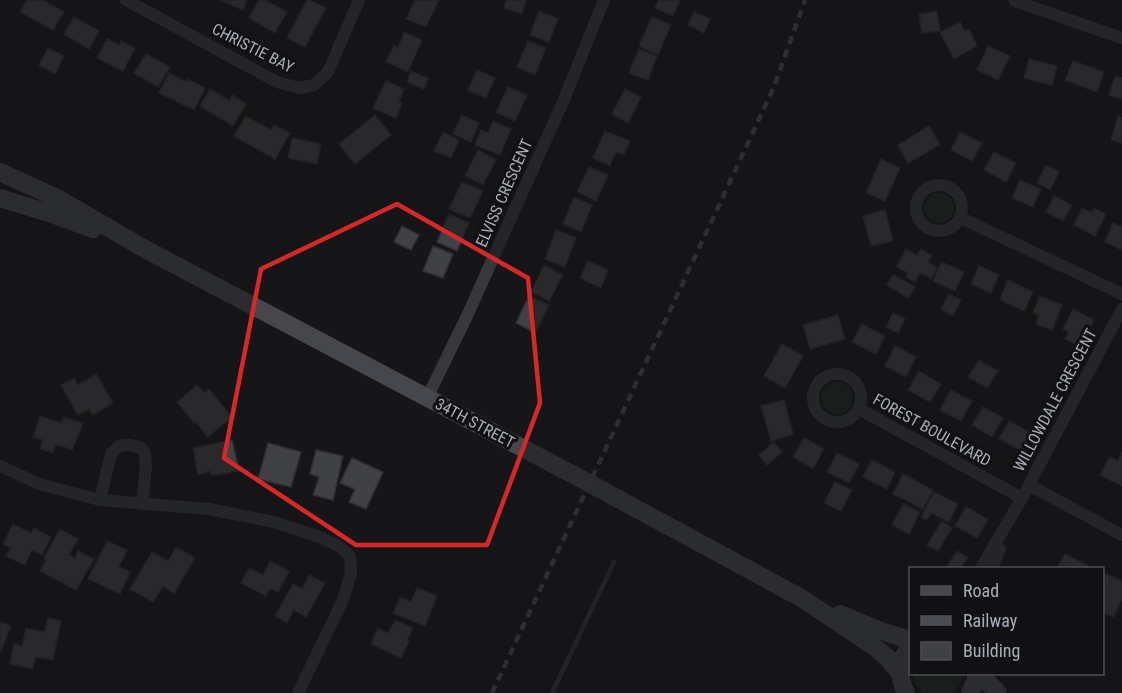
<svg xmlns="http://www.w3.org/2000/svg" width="1122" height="693" font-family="'Roboto Condensed',sans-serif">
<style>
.green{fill:#1e261f}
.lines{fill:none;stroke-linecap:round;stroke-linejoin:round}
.stream{stroke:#2c353c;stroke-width:4.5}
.building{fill:#404145;stroke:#303034;stroke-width:1.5}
.minor{stroke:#37383d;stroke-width:12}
.secondary{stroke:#45474d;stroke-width:18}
.rail{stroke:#4a4c52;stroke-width:4.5;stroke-dasharray:8 6;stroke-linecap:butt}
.marked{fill:none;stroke:#d62828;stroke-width:4.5;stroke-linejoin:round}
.labels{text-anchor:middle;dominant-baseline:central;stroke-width:6;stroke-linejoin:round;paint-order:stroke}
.street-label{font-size:16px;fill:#a8adb8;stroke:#111113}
</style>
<rect width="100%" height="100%" fill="#161618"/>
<path class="green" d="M924 208a15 15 0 1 1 30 0a15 15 0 1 1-30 0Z
M821 398a16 16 0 1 1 32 0a16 16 0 1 1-32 0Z
M913 674H962C962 681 959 688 952 693H923L915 684Z"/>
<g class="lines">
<path class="stream" d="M552 693 614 562"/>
</g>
<path class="building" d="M27 0H43L64 12 53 30 20 12Z
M220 0H247L243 10Z
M259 0H265L287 12 275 33 249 18Z
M307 0H310L326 8 305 47 287 38Z
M415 0H439L426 27 406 19Z
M506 0H526L522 14 504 8Z
M659 0H680L673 16 655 8Z
M539 11 558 19 549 42 530 35Z
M937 11 940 31 922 33 919 14Z
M694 12 710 19 704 33 688 25Z
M74 17 99 31 89 49 64 34Z
M652 17 671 25 658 55 639 46Z
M960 22 965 31 969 29 977 46 954 59 940 32Z
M404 32 422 40 408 72 386 62 394 45 398 48Z
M107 39 119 45 121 41 135 48 123 71 97 58Z
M528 41 546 48 535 75 517 67Z
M988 46 1010 56 998 80 977 70Z
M48 48 64 56 55 74 39 65Z
M639 49 657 56 648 80 629 73Z
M146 54 170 67 158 87 134 73Z
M1029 59 1057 66 1052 85 1024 78Z
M1073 61 1104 72 1097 92 1065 80Z
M477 70 495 78 486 98 468 90Z
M411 71 428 78 424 89 407 82Z
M169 73 187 82 188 79 205 88 194 110 159 93Z
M1115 76 1122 78V99L1109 95Z
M386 81 404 89 399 102 402 104 396 118 373 108Z
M508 87 527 95 515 121 496 112Z
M210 89 230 101 232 95 246 104 233 126 200 106Z
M625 89 641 97 628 123 612 114Z
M375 115 391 135 355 164 339 144Z
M462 115 479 123 471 142 453 134Z
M246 116 271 130 274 125 290 133 275 159 234 136Z
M1118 116 1122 118V143L1111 140Z
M493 121 511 129 500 155 475 145 481 130 488 133Z
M929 126 940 145 908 163 898 145Z
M605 131 630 141 624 155 616 152 610 166 593 158Z
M443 132 459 140 451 158 434 151Z
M960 132 982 143 972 161 951 150Z
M292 138 321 144 317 164 288 158Z
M478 150 496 160 483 185 465 176Z
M994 152 1016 163 1006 182 984 170Z
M881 159 900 168 885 201 866 193Z
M1046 165 1059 172 1050 190 1037 183Z
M589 167 608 175 596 201 577 192Z
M1020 180 1041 189 1033 207 1012 198Z
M462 182 483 191 470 218 449 209Z
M1054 196 1072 205 1063 221 1046 212Z
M574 197 592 205 581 232 563 224Z
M1082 208 1092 213 1094 208 1106 214 1095 236 1074 225Z
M885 210 893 241 871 246 863 216Z
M449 214 469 223 457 251 437 242Z
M1113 223 1122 227V250L1105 242Z
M402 226 419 235 411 250 394 242Z
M556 230 576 238 565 267 545 259Z
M433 246 453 254 443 278 423 271Z
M906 249 917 255 921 249 932 255 928 262 937 267 931 279 920 273 915 282 906 277 908 273 897 267Z
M588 261 608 270 601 288 580 278Z
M941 262 964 272 955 291 933 281Z
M544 265 563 275 549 301 531 292Z
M979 266 999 275 991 293 971 284Z
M893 275 915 287 908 298 887 285Z
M1008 280 1033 292 1024 311 1000 300Z
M949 294 961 300 953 316 941 309Z
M529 296 549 305 535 333 516 323Z
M1040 296 1062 305 1052 330 1036 324 1039 315 1033 313Z
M1073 309 1094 320 1081 347 1065 339 1069 332 1063 329Z
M893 313 905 319 898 333 886 327Z
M838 315 845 339 810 349 803 325Z
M862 324 885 336 876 354 852 342Z
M782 344 803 356 785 388 764 376Z
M895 346 916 357 906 377 885 366Z
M979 360 998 371 987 388 968 377Z
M919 371 941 384 930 402 908 390Z
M96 374 113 403 93 415 89 409 78 415 61 385 74 378 78 385Z
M197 385 205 393 209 389 232 417 208 437 195 421 194 423 177 402Z
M951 390 972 401 961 421 940 410Z
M784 400 793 434 771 441 761 406Z
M983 407 1003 418 992 437 972 425Z
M40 416 61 423 63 417 83 423 72 450 56 444 53 453 40 449 43 440 33 437Z
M1009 421 1033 434 1024 452 999 439Z
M804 438 824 449 813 469 793 457Z
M232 440 239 471 212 476 210 471 198 475 193 448Z
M774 442 782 452 767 465 759 455Z
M268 443 301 452 291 487 258 479Z
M316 450 343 456 333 500 313 495 319 477 310 474Z
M1122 452V486L1100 475 1110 457 1118 461Z
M837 453 859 464 849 483 827 472Z
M352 458 383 472 366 509 349 502 355 489 340 483Z
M872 460 895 472 887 489 863 477Z
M903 474 933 490 923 509 893 494Z
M835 482 852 490 841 511 824 503Z
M934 492 958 504 949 522 931 513 927 520 921 517Z
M903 504 920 512 909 534 892 525Z
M966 507 988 519 977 538 955 526Z
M942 521 952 528 938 551 927 545Z
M13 524 31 533 34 528 51 537 42 555 32 550 25 565 6 556 11 548 3 544Z
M60 529 78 539 69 555 75 558 78 551 94 559 76 590 40 571 46 560 44 558Z
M107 541 127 550 119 567 130 572 120 594 88 579Z
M176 547 195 558 174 594 163 586 153 602 130 589 152 552 168 561Z
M957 551 968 558 960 568H951L947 566Z
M1065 554 1093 568H1057Z
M270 561 289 571 278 592 270 588 266 596 241 583 249 568 263 575Z
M1102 572 1122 581V599L1113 617 1102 612Z
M309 575 325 583 306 617 294 610 287 623 275 616 293 584 302 589Z
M417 588 437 596 425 626 393 613 400 597 411 602Z
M48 618 61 621 53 660 35 657 33 669 10 664 14 644 22 646 26 628 44 632Z
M395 620 413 628 407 640 409 641 401 658 371 644 378 628 388 633Z
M0 622 11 626 0 653Z"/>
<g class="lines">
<path class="minor" d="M126 0 277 82 299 88 314 85 328 72 359 0
M1015 1 1122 38
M916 208a23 23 0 1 1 46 0a23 23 0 1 1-46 0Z
M961 218 1122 294
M813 398a24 24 0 1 1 48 0a24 24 0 1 1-48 0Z
M427 398 468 314 562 104 604 0
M859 409 1022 498
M0 466 39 484 100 500 209 509 274 522 317 536 337 545 350 556 351 573 343 600 298 693
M1029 485 1122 535
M100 500 111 454 119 446 129 445 140 447 145 453 146 467 142 504
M981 568 1022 498 1122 309
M992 568 1000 549"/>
<path class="secondary" d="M0 172 59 199 145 249 589 483 803 599 873 646 887 657 900 673
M0 198 52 214 93 229
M840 614 881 631 910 640
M980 674 998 693
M906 693C898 677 898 660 910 647
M970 693 976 680V674"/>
<path class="rail" d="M492 693 774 87 805 0"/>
</g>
<path d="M0 0H1122V693H0ZM397 204 528 278 540 403 487 545H356L224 458 261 269Z" fill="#161618" fill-opacity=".55" fill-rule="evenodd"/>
<path class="marked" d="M397 204 528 278 540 403 487 545H356L224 458 261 269Z"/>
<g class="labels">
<g class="street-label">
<text transform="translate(253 48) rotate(27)">CHRISTIE BAY</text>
<text transform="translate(504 193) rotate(-66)">ELVISS CRESCENT</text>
<text transform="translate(1055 400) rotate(-62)">WILLOWDALE CRESCENT</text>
<text transform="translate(475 423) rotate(28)">34TH STREET</text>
<text transform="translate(932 430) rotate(29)">FOREST BOULEVARD</text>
</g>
</g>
<rect x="909" y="567" width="195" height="108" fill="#111113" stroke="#4d4f55" stroke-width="1.5"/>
<rect x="921" y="586" width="30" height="9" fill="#45474d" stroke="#4d4f55" stroke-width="1.5"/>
<text x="963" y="597" font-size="18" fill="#a8adb8">Road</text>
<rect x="921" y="616" width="30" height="9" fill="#4a4c52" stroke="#4d4f55" stroke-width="1.5"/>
<text x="963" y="627" font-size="18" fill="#a8adb8">Railway</text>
<rect x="921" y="642" width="30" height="18" fill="#404145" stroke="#4d4f55" stroke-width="1.5"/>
<text x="963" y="657" font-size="18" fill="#a8adb8">Building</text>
</svg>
